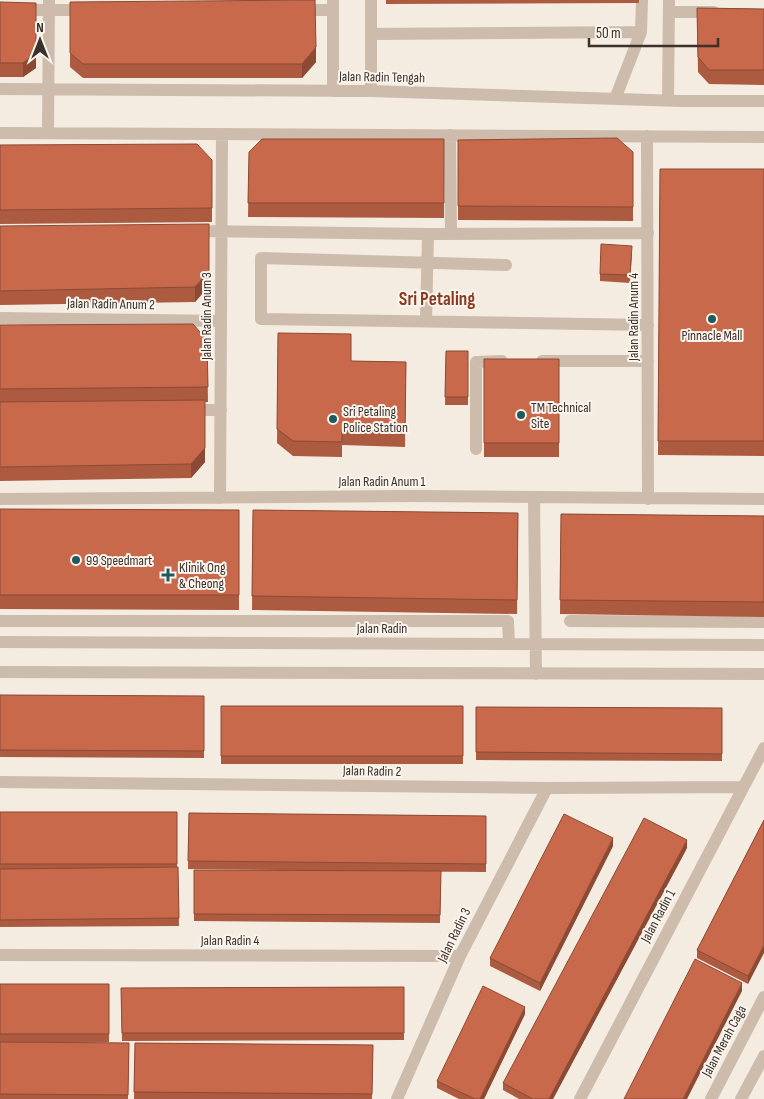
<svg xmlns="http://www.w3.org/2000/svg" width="764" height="1099" font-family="'Sofia Sans Condensed',sans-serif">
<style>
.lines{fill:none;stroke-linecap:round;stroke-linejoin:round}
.minor{stroke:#cdbbac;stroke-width:12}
.wall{fill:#ac5a40}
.shaded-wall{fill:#8c4a34}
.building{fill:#c8694b;stroke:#8c4a34}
.poi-dot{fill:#1f5a5e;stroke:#fbf5ee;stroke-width:2}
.labels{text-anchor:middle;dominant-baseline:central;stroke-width:4;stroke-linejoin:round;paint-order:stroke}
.street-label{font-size:14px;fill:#3b302b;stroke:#fbf5ee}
.poi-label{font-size:14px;fill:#3b302b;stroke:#fbf5ee;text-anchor:start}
.district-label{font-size:19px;font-weight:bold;fill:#8c3b22;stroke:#fbf5ee}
</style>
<rect width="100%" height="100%" fill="#f4ebe1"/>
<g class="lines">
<path class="minor" d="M371 0V91
M0 10H85
M300 10H333
M669 12H714
M371 34 641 32
M0 89 371 91 681 101H764
M333 91V0
M615 99 641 32 642 0
M668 100 669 0
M0 133 764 137
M48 133 49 0
M450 135 451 234
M647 136 648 499
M192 231 428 234 648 233
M506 265 261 258V319L648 325
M0 318 221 321
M426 321 428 234
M542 361H648
M187 410H221
M476 449V362L502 361
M220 498 222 134
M534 498 536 674
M0 499 412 496 764 499
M0 621H508L509 644
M570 621 764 622
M0 642 764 645
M0 672 764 674
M0 782 547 788 743 787
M0 955 460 956
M397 1099 460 956 547 788
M580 1099 764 748
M711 1099 764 997
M741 1099 764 1056"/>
</g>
<path class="wall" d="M386 0H639V3L386 4Z
M0 2 36 68 23 77H0Z
M70 2 316 62 302 78H83L70 67Z
M697 8 764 9V85L709 84 698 72Z
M444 139V218L248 217 249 152Z
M458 140 633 152V221L458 220Z
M0 145 212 160V222L0 224Z
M660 169H764V456L658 455Z
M0 226 209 286 195 302 0 305Z
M632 253 630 283 600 281V274Z
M0 325 207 340 208 402H205V462L191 478 0 481Z
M278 333 351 361 406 362 405 447 342 445V457L293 456 277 443Z
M446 351H468V405H445Z
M484 359H559V457H484Z
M0 509 239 510V610L0 609Z
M253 510 518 513 517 614 252 610Z
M561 514 764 516V617L560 614Z
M0 695 204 696V758L0 757Z
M221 706H463V764H221Z
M476 707 722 708V761L476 760Z
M0 812H177V867H178L179 926 0 927Z
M189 813 486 816V872L188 869Z
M764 820 748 984 697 958V950Z
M613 846 540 991 490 966V958Z
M687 848 553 1099H519L503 1090V1083Z
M194 870 441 871 440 923 194 921Z
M0 984H109V1042H0Z
M404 987V1040L122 1041 121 988Z
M525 1014 484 1099H459L437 1088V1081Z
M0 1042 129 1043 128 1099H0Z
M135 1043 373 1045 372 1099H134Z"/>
<path class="shaded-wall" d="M316 47V62L302 78V64Z
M36 53V68L23 77V63Z
M209 271V286L195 302V287Z
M205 448V462L191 478V464Z
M613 838V846L540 991V983Z
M687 840V848L553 1099H549Z
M764 945V953L748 984V976Z
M742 983V991L687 1099H683Z
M525 1007V1014L484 1099H480Z"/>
<path class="building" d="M315 0 316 47 302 64H83L70 53V2Z
M0 2 36 3V53L23 63H0Z
M697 8 764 9V70H709L698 57Z
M617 138 633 152V207L458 206V140Z
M262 139H444V203H248L249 152Z
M197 144 212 160V208L0 210V145Z
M660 169H764V441H658Z
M209 224V271L195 287 0 291V226Z
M601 244 632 246 630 275 600 274Z
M193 324 207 340 208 387 0 389V325Z
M278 333 351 334V361L406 362 405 432 342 431V442L293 441 277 429Z
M446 351H468V397H445Z
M484 359H559V443H484Z
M205 400V448L191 464 0 467V402Z
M0 509 239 510V595H0Z
M253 510 518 513 517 600 252 596Z
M561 514 764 516V602L560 600Z
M0 695 204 696V751L0 750Z
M221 706H463V756H221Z
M476 707 722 708V754L476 752Z
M0 812H177V864H0Z
M189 813 486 816V864L188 861Z
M564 814 613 838 540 983 490 958Z
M644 818 687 840 549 1099H533L503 1083Z
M764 820V945L748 976 697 950Z
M178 867 179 918 0 920V869Z
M194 870 441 871 440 915 194 914Z
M695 959 742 983 683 1099H624Z
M0 984H109V1034H0Z
M483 986 525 1007 480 1099H475L437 1081Z
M404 987V1033H122L121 988Z
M0 1042 129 1043 128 1095 0 1094Z
M135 1043 373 1045 372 1094 134 1092Z"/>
<g class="poi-dot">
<circle cx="712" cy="319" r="5"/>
<circle cx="521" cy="415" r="5"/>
<circle cx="333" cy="419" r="5"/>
<circle cx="76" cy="560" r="5"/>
<path d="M165.5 567.5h5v5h5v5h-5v5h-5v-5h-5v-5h5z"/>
</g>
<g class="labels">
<g class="street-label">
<text transform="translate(382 77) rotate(1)">Jalan Radin Tengah</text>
<text transform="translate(111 304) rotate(1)">Jalan Radin Anum 2</text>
<text transform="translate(206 316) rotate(-90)">Jalan Radin Anum 3</text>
<text transform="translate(633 317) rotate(-90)">Jalan Radin Anum 4</text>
<text x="382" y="481">Jalan Radin Anum 1</text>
<text x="382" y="628">Jalan Radin</text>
<text transform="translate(372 771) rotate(1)">Jalan Radin 2</text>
<text transform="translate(658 916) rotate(-62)">Jalan Radin 1</text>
<text transform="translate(454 935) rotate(-64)">Jalan Radin 3</text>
<text x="230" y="940">Jalan Radin 4</text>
<text transform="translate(724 1041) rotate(-62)">Jalan Merah Caga</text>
</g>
<g class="poi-label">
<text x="712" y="335" text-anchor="middle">Pinnacle Mall</text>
<text x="531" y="407">TM Technical<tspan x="531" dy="16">Site</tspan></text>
<text x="343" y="411">Sri Petaling<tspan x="343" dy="16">Police Station</tspan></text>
<text x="86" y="560">99 Speedmart</text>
<text x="179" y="567">Klinik Ong<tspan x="179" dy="16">&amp; Cheong</tspan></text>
</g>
<g class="district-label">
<text x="437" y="299">Sri Petaling</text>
</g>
</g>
<g transform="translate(40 40)" stroke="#fbf5ee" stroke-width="4" paint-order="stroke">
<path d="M0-4L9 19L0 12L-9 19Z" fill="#3b302b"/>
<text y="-8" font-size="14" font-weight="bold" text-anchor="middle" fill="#3b302b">N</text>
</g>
<path d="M589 38v8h129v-8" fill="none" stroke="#3b302b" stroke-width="2.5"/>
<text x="596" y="38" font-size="15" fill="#3b302b" stroke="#fbf5ee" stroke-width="4" paint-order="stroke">50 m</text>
</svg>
